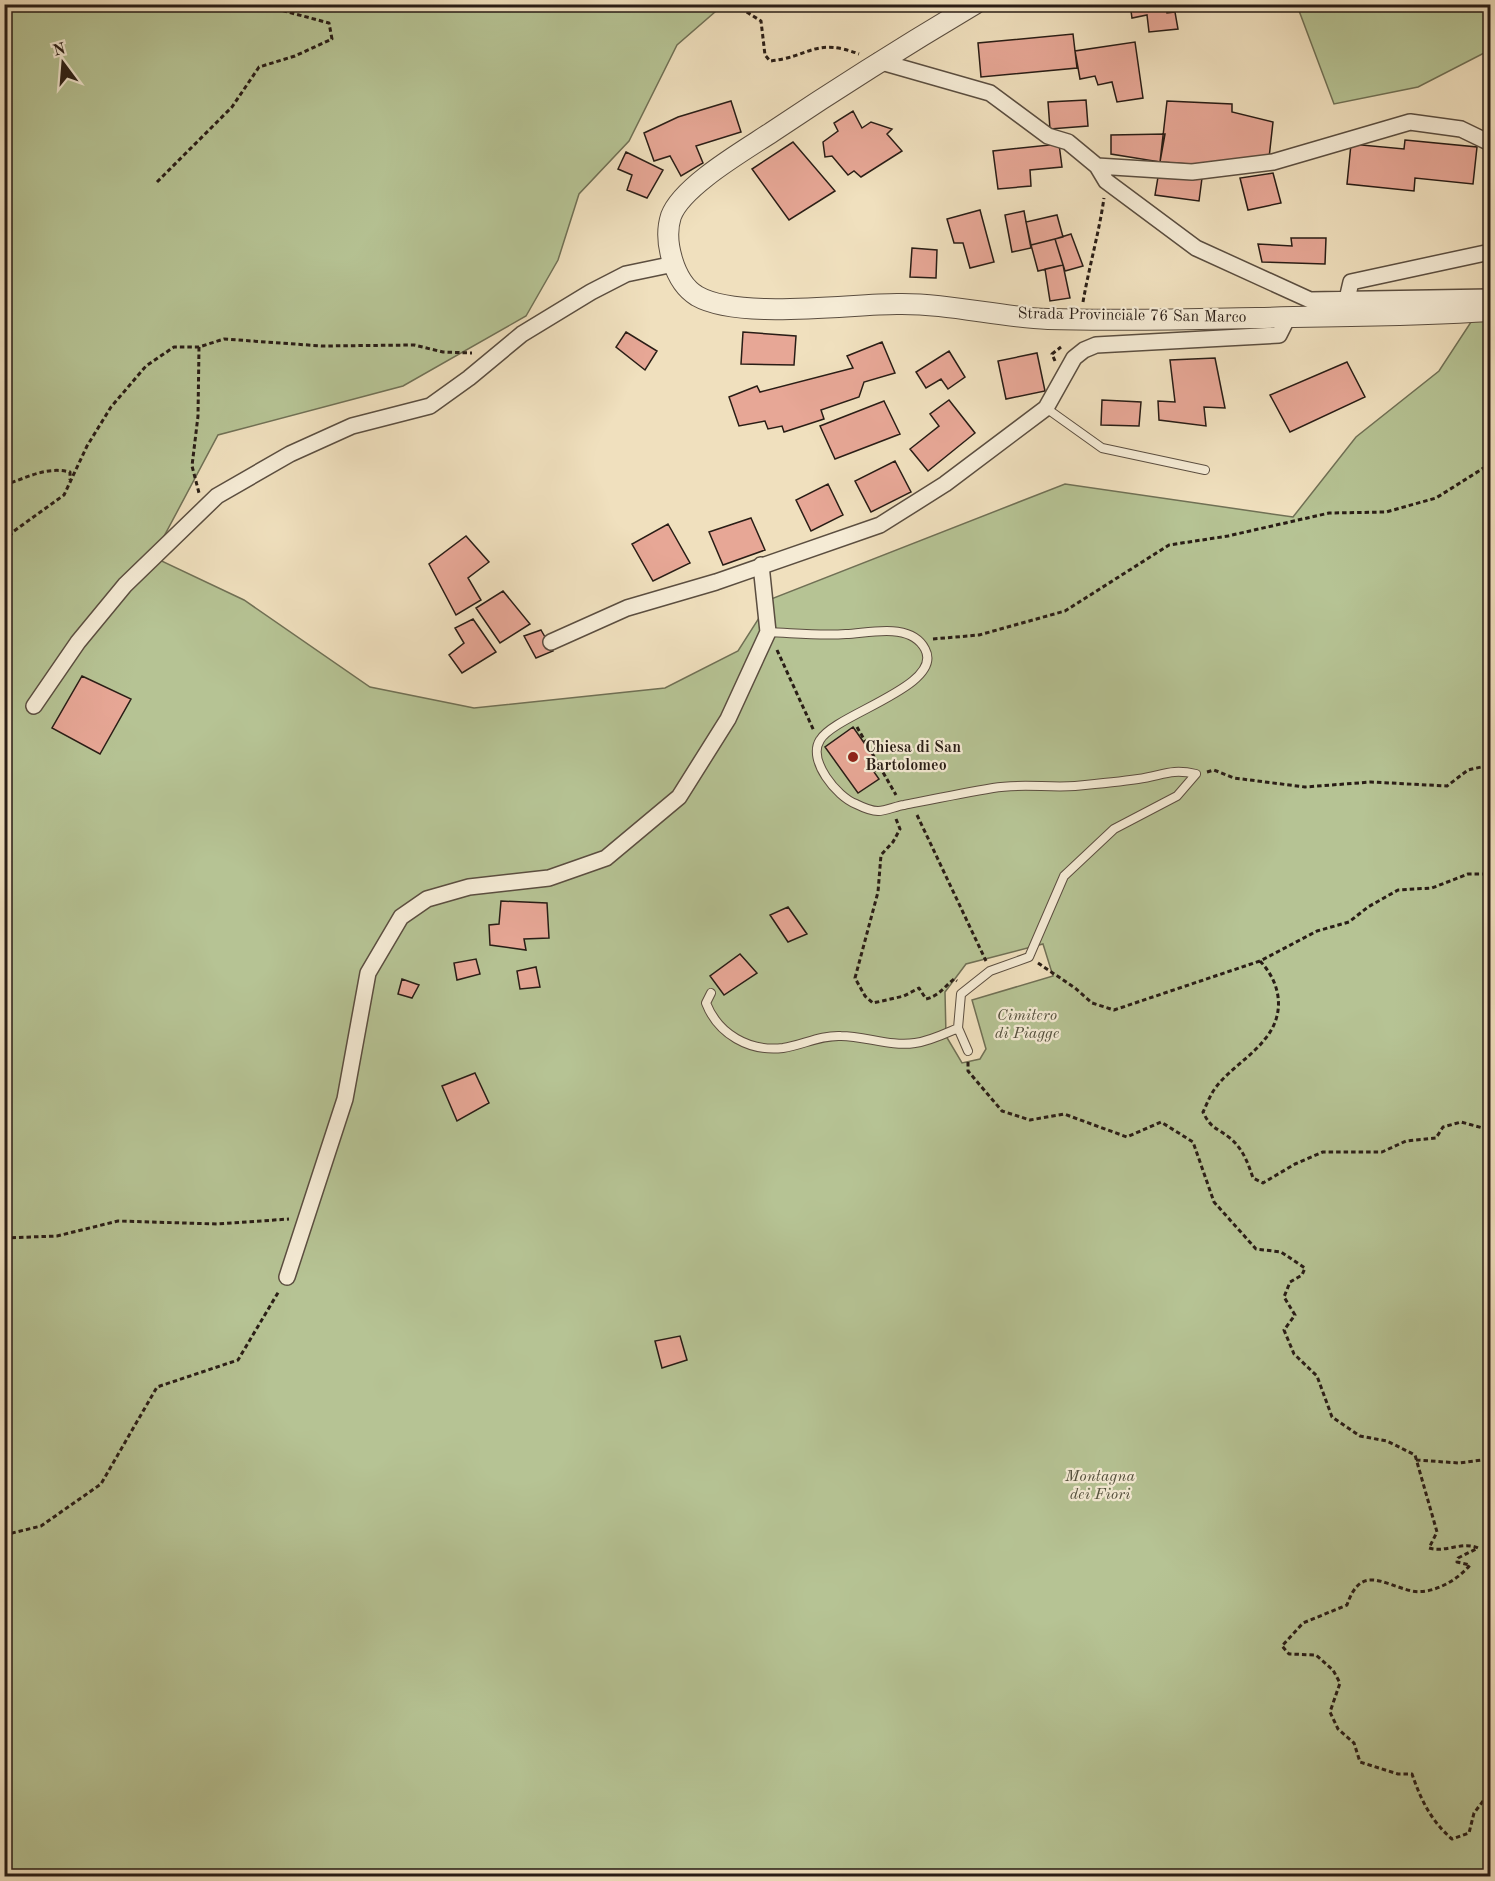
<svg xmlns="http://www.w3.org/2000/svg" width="1495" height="1881" font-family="'Old Standard TT',serif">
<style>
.green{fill:#b6c394;stroke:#707055;stroke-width:1.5;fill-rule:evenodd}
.building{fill:#e7a796;stroke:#291d16;stroke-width:1.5}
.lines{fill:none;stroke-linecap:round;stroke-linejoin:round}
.service-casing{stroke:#5b4e40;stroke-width:10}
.minor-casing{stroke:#5b4e40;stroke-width:18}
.tertiary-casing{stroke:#5b4e40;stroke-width:22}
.path{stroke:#291d16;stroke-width:3;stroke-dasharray:4.5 3;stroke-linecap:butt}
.service{stroke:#f5ebd5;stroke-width:8}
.minor{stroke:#f5ebd5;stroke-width:15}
.tertiary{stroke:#f5ebd5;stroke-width:20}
.poi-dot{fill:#8f2418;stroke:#f5ebd5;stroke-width:2}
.labels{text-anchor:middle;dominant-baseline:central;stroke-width:4.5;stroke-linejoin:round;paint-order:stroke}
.street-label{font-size:16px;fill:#291d16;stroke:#f5ebd5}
.poi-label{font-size:16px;font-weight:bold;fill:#291d16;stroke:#f5ebd5;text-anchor:start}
.park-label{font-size:16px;font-style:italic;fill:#534f3c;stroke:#f5ebd5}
</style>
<rect width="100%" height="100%" fill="#f0e0be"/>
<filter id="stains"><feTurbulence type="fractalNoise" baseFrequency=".00333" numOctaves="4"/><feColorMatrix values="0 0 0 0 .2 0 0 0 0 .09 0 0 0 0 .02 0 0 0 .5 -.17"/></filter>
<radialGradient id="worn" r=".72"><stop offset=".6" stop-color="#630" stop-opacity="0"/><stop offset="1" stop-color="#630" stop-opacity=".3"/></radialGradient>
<path class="green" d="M294 4 297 9 317 4 723 5 677 45 629 141 579 194 558 260 526 316 403 386 218 435 153 557 244 600 370 687 474 708 665 688 738 651 771 599 1065 484 1293 517 1356 437 1439 371 1490 293V1876H5V5ZM1043 944 1053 976 972 1000 986 1049 980 1059 962 1063 946 1036 945 992 966 964Z
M1300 4 1490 5V50L1418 87 1334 104 1298 8Z"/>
<path class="building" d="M1130 4H1166L1167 13 1175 12 1178 29 1149 32 1147 15 1132 18Z
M1073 34 1077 68 981 77 978 43Z
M1135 42 1143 98 1117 102 1112 82 1098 85 1095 76 1080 79 1075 51Z
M1487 87 1490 88V128H1486Z
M1086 100 1088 126 1050 129 1048 102Z
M731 101 741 132 696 146 703 163 681 176 670 156 654 161 644 133 678 117Z
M1167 101 1232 104V112L1273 122 1269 158 1203 165 1160 162Z
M853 111 862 128 871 122 892 129 887 134 902 151 861 177 854 171 848 175 832 156 825 157 823 142 838 131 834 123Z
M1165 134 1160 162 1111 154V135Z
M1405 140 1477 147 1473 184 1415 178 1414 191 1347 184 1351 144 1404 149Z
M793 142 835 191 789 220 752 169Z
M1059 144 1062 167 1030 170 1031 186 998 189 993 151Z
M626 152 663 170 647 198 627 190 632 175 618 169Z
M1273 173 1281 203 1248 210 1240 178Z
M1158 177 1202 178 1199 201 1155 195Z
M980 210 994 262 970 268 963 243H954L947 219Z
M1024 211 1031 248 1012 252 1005 215Z
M1057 215 1063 237 1031 245 1026 222Z
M1071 234 1083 266 1065 271 1055 239Z
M1291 238H1326L1325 264 1262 262 1258 244 1292 246Z
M1055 239 1063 265 1038 271 1031 245Z
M912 248 937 250 936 278 910 277Z
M1063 265 1070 298 1050 301 1045 269Z
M626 332 657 351 645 370 616 347Z
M743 332 796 336 794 365 741 364Z
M882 342 895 373 864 382 859 397 821 410 824 419 784 432 782 426 768 429 765 421 739 426 729 397 757 386 760 392 853 368 847 356Z
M949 351 965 377 948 389 941 379 926 388 916 372Z
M1037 353 1045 391 1006 399 998 361Z
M1215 358 1225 408 1204 407 1206 426 1159 420 1158 401 1175 402 1170 360Z
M1347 362 1365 397 1290 432 1270 395Z
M949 400 975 433 928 471 910 449 939 426 930 414Z
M1102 400 1141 402 1139 426 1101 425Z
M884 401 900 434 835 459 820 426Z
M895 461 911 492 871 512 855 481Z
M828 484 843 515 811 531 796 500Z
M751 518 765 550 723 565 709 532Z
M668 524 690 563 653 581 632 544Z
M466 536 489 562 468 578 481 600 456 615 429 564Z
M503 591 530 624 500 643 476 608Z
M473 619 496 652 462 673 449 655 464 643 455 628Z
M541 630 553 651 536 658 524 636Z
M82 676 131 699 100 754 52 728Z
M853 727 881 767 874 772 879 779 858 793 825 747Z
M501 901 547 903 549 938 524 939 526 950 490 945 489 925 499 924Z
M788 907 807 934 788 942 770 915Z
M740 954 757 973 724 995 710 976Z
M476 959 480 974 457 980 454 963Z
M536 967 540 987 520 989 517 971Z
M402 979 419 985 412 998 398 994Z
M475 1073 489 1103 457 1121 442 1086Z
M680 1336 687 1360 662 1368 655 1341Z"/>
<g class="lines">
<defs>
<path id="service" d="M1046 408 1102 448 1205 470
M768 632C794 633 820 636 846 634 870 633 911 622 925 649 945 686 835 714 820 740 807 760 837 797 856 804 862 807 871 811 878 811 886 811 896 806 904 805 934 799 963 793 993 788 1020 783 1048 788 1075 786 1096 784 1117 782 1138 779 1162 776 1170 768 1196 774L1177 796 1114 829 1064 876 1029 957 990 971 961 994 958 1028 968 1051
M711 993 706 1003C718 1034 749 1052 783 1048 803 1045 820 1035 841 1036 865 1036 891 1047 915 1043 930 1041 944 1034 958 1028"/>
<path id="minor" d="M878 61 990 93 1048 136 1068 142 1097 166 1106 181 1196 248 1310 300 1490 297
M1097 166 1192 172 1273 162 1410 122 1461 129 1490 143
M1347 299 1351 282 1490 252
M551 642 627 608 716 582 880 525 945 484 1046 408 1074 358 1084 350 1096 345 1279 335 1288 317
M34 706 78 642 125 585 217 496 290 454 352 426 430 406 469 378 522 334 591 292 626 274 674 264
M287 1277 345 1099 368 973 401 917 427 899 469 887 549 878 606 858 679 797 728 719 768 632 761 565"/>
<path id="tertiary" d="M975 4C906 45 839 87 772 132 745 150 682 186 671 216 663 241 674 282 697 296 739 320 848 304 897 304 948 303 998 317 1048 319 1118 321 1187 319 1257 318 1335 316 1413 316 1490 311"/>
</defs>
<use href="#service" class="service-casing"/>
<use href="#minor" class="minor-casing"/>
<use href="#tertiary" class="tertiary-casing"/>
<path class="path" d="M734 4 761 21 765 55 770 61C810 57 814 37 859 54
M157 182 232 107 259 67 295 56 332 39 329 23 258 4
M1083 302C1089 267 1099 233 1104 198
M199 347 198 416 192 466 199 493
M1055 361 1052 354 1061 347
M4 485C27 478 46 466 70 472V480
M4 542 14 531 64 495 87 446 111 407 146 366 174 347H199L224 339 322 346 414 345 443 352 472 353
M933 639 979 635 1065 611 1169 545 1228 536 1329 513 1386 512 1436 498 1490 464
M777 650 814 731
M857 727 896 795
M1207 772 1214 770 1234 778 1305 787 1371 782 1447 786 1468 770 1490 765
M917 815 986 961
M896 819 900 829 893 842 881 855 878 892 855 978 865 996 873 1003 904 996 919 988 926 999C939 996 945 986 954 979L957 981
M1260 961C1281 983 1286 1014 1265 1039 1251 1057 1230 1069 1216 1087 1210 1095 1207 1104 1203 1112 1211 1129 1216 1127 1230 1138 1243 1149 1248 1163 1253 1178L1263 1183 1295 1164 1323 1152H1382L1406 1141 1436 1138 1443 1127 1461 1122 1490 1130
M1038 963 1075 988 1092 1003 1114 1010 1260 961 1317 931 1349 922 1368 907 1398 890 1432 888 1468 874H1490
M968 1062V1071L1002 1111 1030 1120 1064 1114 1127 1137 1161 1122 1193 1142 1214 1202 1256 1249 1281 1252 1305 1268 1302 1275 1290 1282 1284 1297 1295 1315 1284 1330 1294 1354 1317 1376 1332 1417 1360 1436 1387 1441 1415 1455 1437 1532 1429 1548C1445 1553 1462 1541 1478 1548L1458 1558 1457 1562 1470 1565C1458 1580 1432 1595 1412 1591 1382 1584 1361 1564 1347 1605L1303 1623 1282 1646 1289 1654 1316 1655 1333 1670 1340 1683 1330 1712 1338 1729 1354 1743 1360 1762 1398 1774H1412C1421 1800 1431 1821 1452 1839L1469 1833 1474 1813 1490 1792
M4 1238 57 1236 118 1221 217 1224 289 1219
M1416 1460 1459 1463 1490 1459
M4 1535 41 1526 101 1484 157 1387 238 1360 279 1291"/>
<use href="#service" class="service"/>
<use href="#minor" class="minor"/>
<use href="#tertiary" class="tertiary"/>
</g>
<circle class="poi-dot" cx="853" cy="757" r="6"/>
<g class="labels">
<g class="street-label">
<text transform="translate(1132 316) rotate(1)">Strada Provinciale 76 San Marco</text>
</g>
<g class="poi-label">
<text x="865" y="748">Chiesa di San<tspan x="865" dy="18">Bartolomeo</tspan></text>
</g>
<g class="park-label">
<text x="1027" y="1016">Cimitero<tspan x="1027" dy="18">di Piagge</tspan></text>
<text x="1100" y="1477">Montagna<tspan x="1100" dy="18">dei Fiori</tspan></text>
</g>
</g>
<rect width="1495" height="1881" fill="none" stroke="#f0e0be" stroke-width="24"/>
<rect x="6" y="6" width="1483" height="1869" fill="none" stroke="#291d16" stroke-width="3"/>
<rect x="12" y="12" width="1471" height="1857" fill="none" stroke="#291d16" stroke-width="1.5"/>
<g transform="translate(63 63) rotate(344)" stroke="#f5ebd5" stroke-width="4.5" paint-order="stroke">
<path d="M0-4.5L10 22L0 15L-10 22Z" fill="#291d16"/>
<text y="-9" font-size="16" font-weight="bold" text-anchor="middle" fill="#291d16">N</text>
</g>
<rect width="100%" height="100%" filter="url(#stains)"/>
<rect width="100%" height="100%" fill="url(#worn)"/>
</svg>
